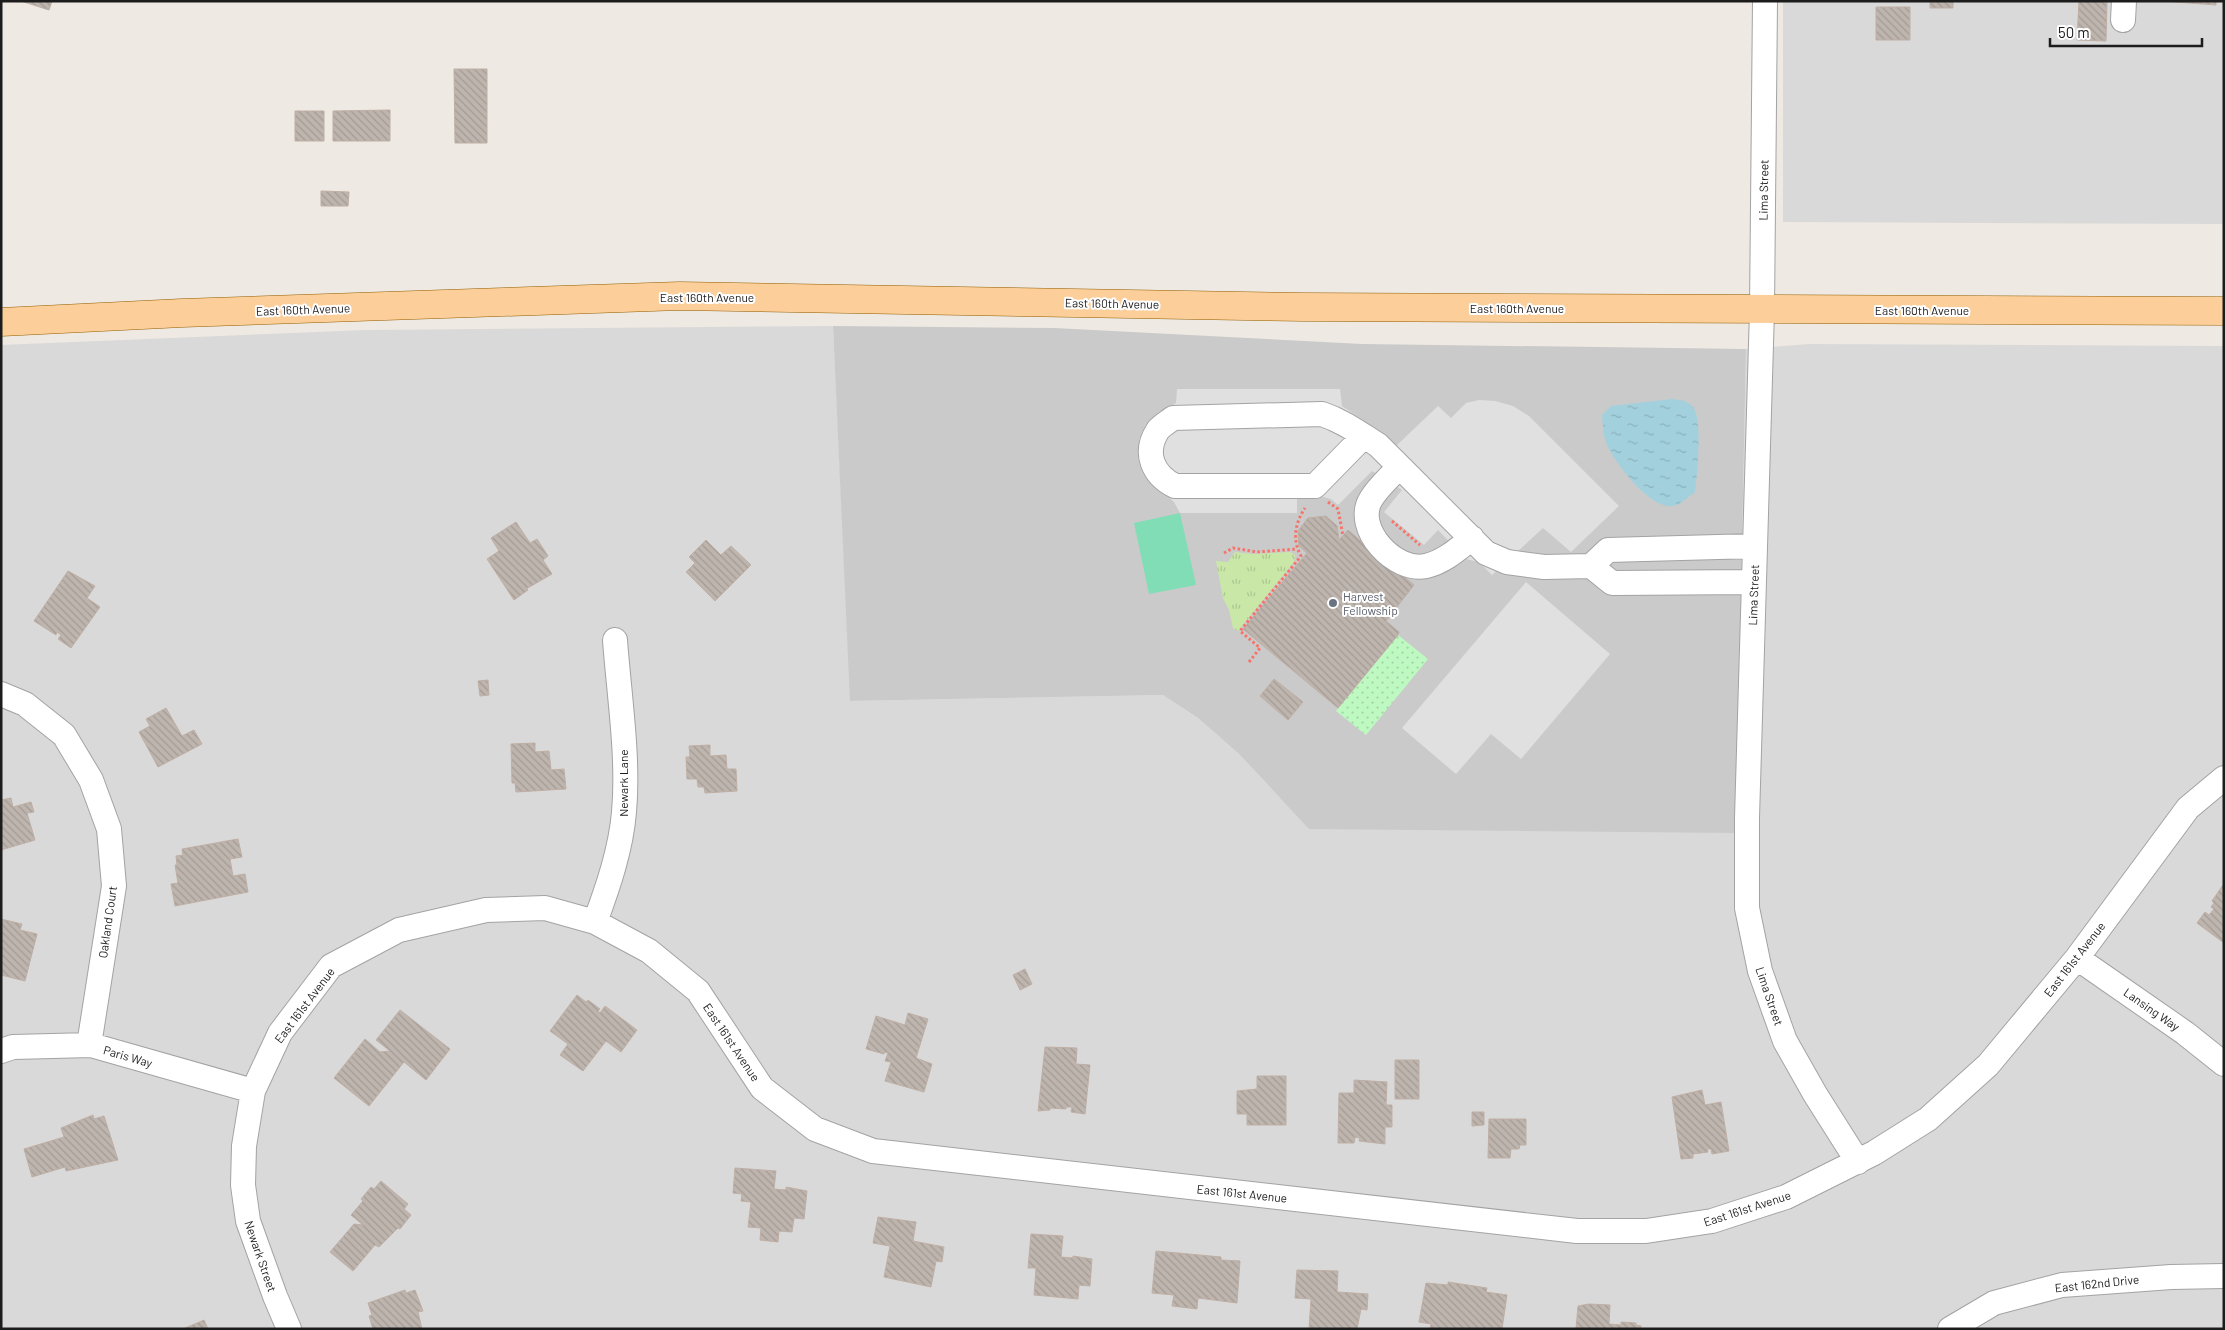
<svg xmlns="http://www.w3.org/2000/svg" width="2225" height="1330" font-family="Barlow,sans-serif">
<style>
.residential{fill:#dad9d9}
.religious{fill:#cacaca}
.grass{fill:url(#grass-tufts)}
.park{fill:url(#park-dots)}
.pitch{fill:#80ddb6}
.parking{fill:#e0e0e0}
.water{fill:url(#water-ripples)}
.building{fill:url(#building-back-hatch);stroke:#bfafa5}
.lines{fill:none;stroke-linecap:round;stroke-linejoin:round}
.minor-casing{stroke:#a3a3a3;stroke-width:26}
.major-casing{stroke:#945f01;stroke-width:29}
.path{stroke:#f97268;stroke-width:3;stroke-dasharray:2.5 2.5;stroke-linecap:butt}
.minor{stroke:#fff;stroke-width:24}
.major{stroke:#fbce9a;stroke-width:28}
.worship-dot{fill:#6b7280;stroke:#fff;stroke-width:2}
.labels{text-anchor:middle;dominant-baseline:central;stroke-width:4;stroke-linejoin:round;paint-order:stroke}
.street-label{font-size:12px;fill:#1c1c1c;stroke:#fff}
.worship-label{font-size:12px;fill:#5b616d;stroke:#fff;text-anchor:start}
</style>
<defs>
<pattern id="grass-tufts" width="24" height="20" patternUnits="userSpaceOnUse" patternTransform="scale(1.25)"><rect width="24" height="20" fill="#c9e8a7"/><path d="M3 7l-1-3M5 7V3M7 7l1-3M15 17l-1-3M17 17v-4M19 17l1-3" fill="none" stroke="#acc68f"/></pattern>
<pattern id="park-dots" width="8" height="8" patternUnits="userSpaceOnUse" patternTransform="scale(1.25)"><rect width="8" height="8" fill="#bef9c1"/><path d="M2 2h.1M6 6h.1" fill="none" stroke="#a3d5a5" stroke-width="1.8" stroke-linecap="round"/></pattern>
<pattern id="water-ripples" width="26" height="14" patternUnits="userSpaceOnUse" patternTransform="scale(1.25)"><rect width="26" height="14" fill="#a2d0dc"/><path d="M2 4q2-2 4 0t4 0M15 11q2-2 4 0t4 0" fill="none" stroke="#8bb2bc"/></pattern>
<pattern id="building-back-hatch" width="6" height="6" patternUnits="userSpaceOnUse" patternTransform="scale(1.25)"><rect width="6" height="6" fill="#beb5ae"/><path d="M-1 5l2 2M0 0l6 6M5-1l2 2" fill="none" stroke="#a39b95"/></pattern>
</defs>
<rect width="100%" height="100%" fill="#eee9e2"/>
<path class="residential" d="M1783 1H2224V224L1783 222Z
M833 326 851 701 1163 695 1198 718 1239 754 1280 798 1736 833 1746 349 1809 344 2224 346V1329H1V345L366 330Z"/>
<path class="religious" d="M833 326 1054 328 1362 344 1746 349 1736 833 1309 829 1239 754 1198 718 1163 695 850 701Z"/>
<path class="grass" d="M1235 552 1252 554 1290 552 1295 555 1294 562 1238 631 1233 628 1229 610 1223 598 1216 561 1228 562Z"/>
<path class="park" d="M1398 635 1428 659 1366 735 1336 711Z"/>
<path class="pitch" d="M1180 513 1196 585 1149 594 1134 523Z"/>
<path class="parking" d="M1177 389H1340L1342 406 1368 423 1395 447 1438 406 1451 418 1466 403 1479 400 1495 401 1513 406 1529 416 1619 506 1571 552 1543 528 1492 575 1479 562 1466 559 1438 530 1424 545 1384 512 1402 490 1372 471 1338 505 1331 499 1320 496 1297 497V513H1180L1174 502 1143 474 1138 459 1139 440 1146 424 1176 403Z
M1526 582 1610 654 1521 759 1491 734 1456 774 1402 728Z"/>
<path class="water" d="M1672 399C1680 400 1687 400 1693 407 1703 419 1697 476 1695 492 1689 496 1683 503 1676 505 1654 514 1618 466 1609 449 1603 439 1603 426 1602 415L1611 406Z"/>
<path class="building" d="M21 1H52L49 10Z
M1930 1H1953V8H1930Z
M2079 1H2107L2106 41 2077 40Z
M2162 1H2216V5Z
M1876 7H1910V40H1876Z
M454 69H487V143H455Z
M390 110V141H333V111Z
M295 111H324V141H295Z
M321 191 349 192 348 206H321Z
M1326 516 1337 526 1339 540 1348 530 1371 550 1384 534 1403 550 1390 565 1414 585 1386 621 1399 632 1398 635 1338 708 1243 629 1307 553 1299 546 1298 531 1308 518Z
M516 522 530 543 537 539 548 556 543 560 552 574 526 589 528 590 514 600 487 559 499 551 491 538Z
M706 540 721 555 731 546 751 565 715 601 686 572 695 563 689 557Z
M68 571 95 586 87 598 100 607 71 648 58 639 61 635 57 632 56 635 34 621Z
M1274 679 1303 702 1288 720 1260 696Z
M488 680 489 695 480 696 478 681Z
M166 708 182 736 194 730 202 744 158 767 139 732 150 726 146 719Z
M535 743V752L549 751 551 770 564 769 566 789 516 792 515 783H512L511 744Z
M710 745V756L726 755 727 769H736L737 791 705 793 704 787H698L697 779H687L686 757H690L689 746Z
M11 798 13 807 31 802 34 812 27 813 35 840 1 850V800Z
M238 839 242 857 230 859 233 876 245 874 248 892 175 906 171 884 178 883 175 865H177L176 856 183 855 182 849Z
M2223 885 2224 886V943L2197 923 2205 912 2209 915 2214 909 2211 907 2214 903 2212 901Z
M1 919 22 924 20 930 37 934 25 981 1 975Z
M1025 969 1032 984 1020 990 1013 975Z
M577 995 586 1002 588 1000 600 1009 598 1011 600 1013 605 1006 637 1030 621 1052 606 1041 583 1071 560 1055 568 1044 550 1031Z
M400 1010 450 1049 426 1080 404 1062 369 1106 334 1078 365 1039 380 1052 390 1051 376 1040Z
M908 1013 928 1019 916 1058 932 1064 924 1092 885 1081 891 1062 885 1061 888 1053 885 1052 884 1054 866 1049 876 1016 905 1025Z
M1045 1047 1077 1048 1076 1064 1090 1065 1085 1114 1071 1112 1072 1107H1066V1109L1050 1108V1110L1038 1111Z
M1395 1060H1419V1099H1395Z
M1257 1076H1286V1125H1247V1114H1237V1091L1257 1089Z
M1354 1080 1387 1082 1386 1105H1392V1127H1385V1144L1359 1141 1360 1138 1355 1137 1354 1143H1338L1339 1093H1354Z
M1702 1090 1705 1105 1721 1102 1729 1151 1712 1154 1711 1149H1707L1708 1152 1693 1154V1158L1681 1159 1672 1097Z
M1472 1112H1484V1125L1472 1126Z
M93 1115 94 1119 104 1116 118 1160 66 1171 65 1167 32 1177 24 1149 64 1137 61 1128Z
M1489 1119H1526V1145H1520L1519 1149H1511L1510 1158H1488Z
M735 1168 776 1171 774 1189 786 1190V1187L807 1191 804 1219 794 1218 792 1232 779 1231 778 1242 760 1240 761 1228 748 1227 751 1202 741 1201 742 1194 733 1193Z
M381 1181 408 1204 404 1209 411 1215 400 1229 398 1228 379 1247 375 1245 353 1271 330 1252 354 1224 363 1225 351 1215 363 1201 361 1199 371 1187 374 1189Z
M878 1217 916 1222 913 1241 944 1247 942 1262 936 1261 931 1287 884 1277 890 1246 873 1243Z
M1031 1234 1063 1236 1061 1257 1073 1258V1256L1092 1259 1090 1286 1079 1285 1078 1299 1034 1295 1036 1268H1028Z
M1156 1251 1221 1257V1260L1240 1261 1237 1303 1198 1298 1197 1309 1172 1306 1174 1295 1152 1293Z
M1297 1270 1338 1271 1337 1292 1368 1294 1367 1310 1361 1309 1357 1329H1309L1311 1299 1295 1298Z
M1448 1282 1487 1288 1486 1292 1507 1295 1502 1329H1430L1431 1324 1419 1322 1426 1283 1448 1285Z
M405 1290 406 1293 415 1290 423 1311 418 1312 422 1329H373L369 1316 372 1315 368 1303Z
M1589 1304 1610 1305 1609 1324 1621 1325V1322L1636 1323V1325L1641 1326V1329H1576L1578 1306Z
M204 1320 208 1329H183Z"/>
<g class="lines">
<defs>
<path id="minor" d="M1765 1 1762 310 1747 818V908L1760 971 1785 1041 1815 1094 1858 1162
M2123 20 2124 1
M1364 436 1315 486H1175C1153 475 1143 453 1158 430 1161 426 1168 422 1173 418L1322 414C1343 421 1359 433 1378 445L1486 553 1507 562 1544 567 1591 566 1612 583 1753 582
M1399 467C1390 477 1378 487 1371 499 1353 528 1395 573 1426 566 1444 562 1458 549 1472 538
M1591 566 1608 550 1755 546
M1 694 25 704 64 735 91 780 109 829 114 886 89 1045
M595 922C608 887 621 849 624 812 629 758 619 695 615 640
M2077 958 2185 1033 2224 1064
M1 1051 13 1047 91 1045 253 1091
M289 1329 275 1296 248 1221 243 1185 244 1146 253 1091 280 1033 331 966 399 930 486 910 545 908 595 922 649 951 698 991 762 1088 815 1129 873 1151 1577 1231H1646L1712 1221 1786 1197 1874 1153 1928 1119 1988 1065 2077 958 2188 808 2224 778
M1950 1329 1994 1303 2062 1285 2171 1277 2224 1276"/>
<path id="major" d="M1 322 182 313 680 296 1303 307 2224 311"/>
</defs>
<use href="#minor" class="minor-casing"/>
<use href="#major" class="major-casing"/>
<path class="path" d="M1328 502 1338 509 1343 536
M1392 521 1420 545
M1224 553 1233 548 1257 552 1297 549
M1249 662 1260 648 1240 631 1301 556C1292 540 1295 523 1305 508"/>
<use href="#minor" class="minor"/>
<use href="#major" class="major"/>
</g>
<circle class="worship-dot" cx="1333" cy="603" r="5"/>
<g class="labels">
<g class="street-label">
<text transform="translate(1763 190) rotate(-89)">Lima Street</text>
<text x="707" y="297">East 160th Avenue</text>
<text transform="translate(1112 303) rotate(1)">East 160th Avenue</text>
<text x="1517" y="308">East 160th Avenue</text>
<text transform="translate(303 309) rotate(-2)">East 160th Avenue</text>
<text x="1922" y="310">East 160th Avenue</text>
<text transform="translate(1753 595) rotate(-88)">Lima Street</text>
<text transform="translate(623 783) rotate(-90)">Newark Lane</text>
<text transform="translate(107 922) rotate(-82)">Oakland Court</text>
<text transform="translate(2074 959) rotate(-52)">East 161st Avenue</text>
<text transform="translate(1770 996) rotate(71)">Lima Street</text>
<text transform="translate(304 1005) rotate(-53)">East 161st Avenue</text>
<text transform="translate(2152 1009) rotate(35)">Lansing Way</text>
<text transform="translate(732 1042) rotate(56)">East 161st Avenue</text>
<text transform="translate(128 1056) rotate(16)">Paris Way</text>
<text transform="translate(1242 1193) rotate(6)">East 161st Avenue</text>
<text transform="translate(1747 1208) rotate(-18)">East 161st Avenue</text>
<text transform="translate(261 1256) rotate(71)">Newark Street</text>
<text transform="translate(2097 1283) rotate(-6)">East 162nd Drive</text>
</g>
<g class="worship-label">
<text x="1343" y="596">Harvest<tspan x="1343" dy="14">Fellowship</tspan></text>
</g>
</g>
<rect width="2225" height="1330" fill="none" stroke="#1c1c1c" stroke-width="5"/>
<path d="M2050 38v8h152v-8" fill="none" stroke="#1c1c1c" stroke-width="2.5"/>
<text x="2058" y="38" font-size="15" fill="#1c1c1c" stroke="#ffffff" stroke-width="4" paint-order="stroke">50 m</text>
</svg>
